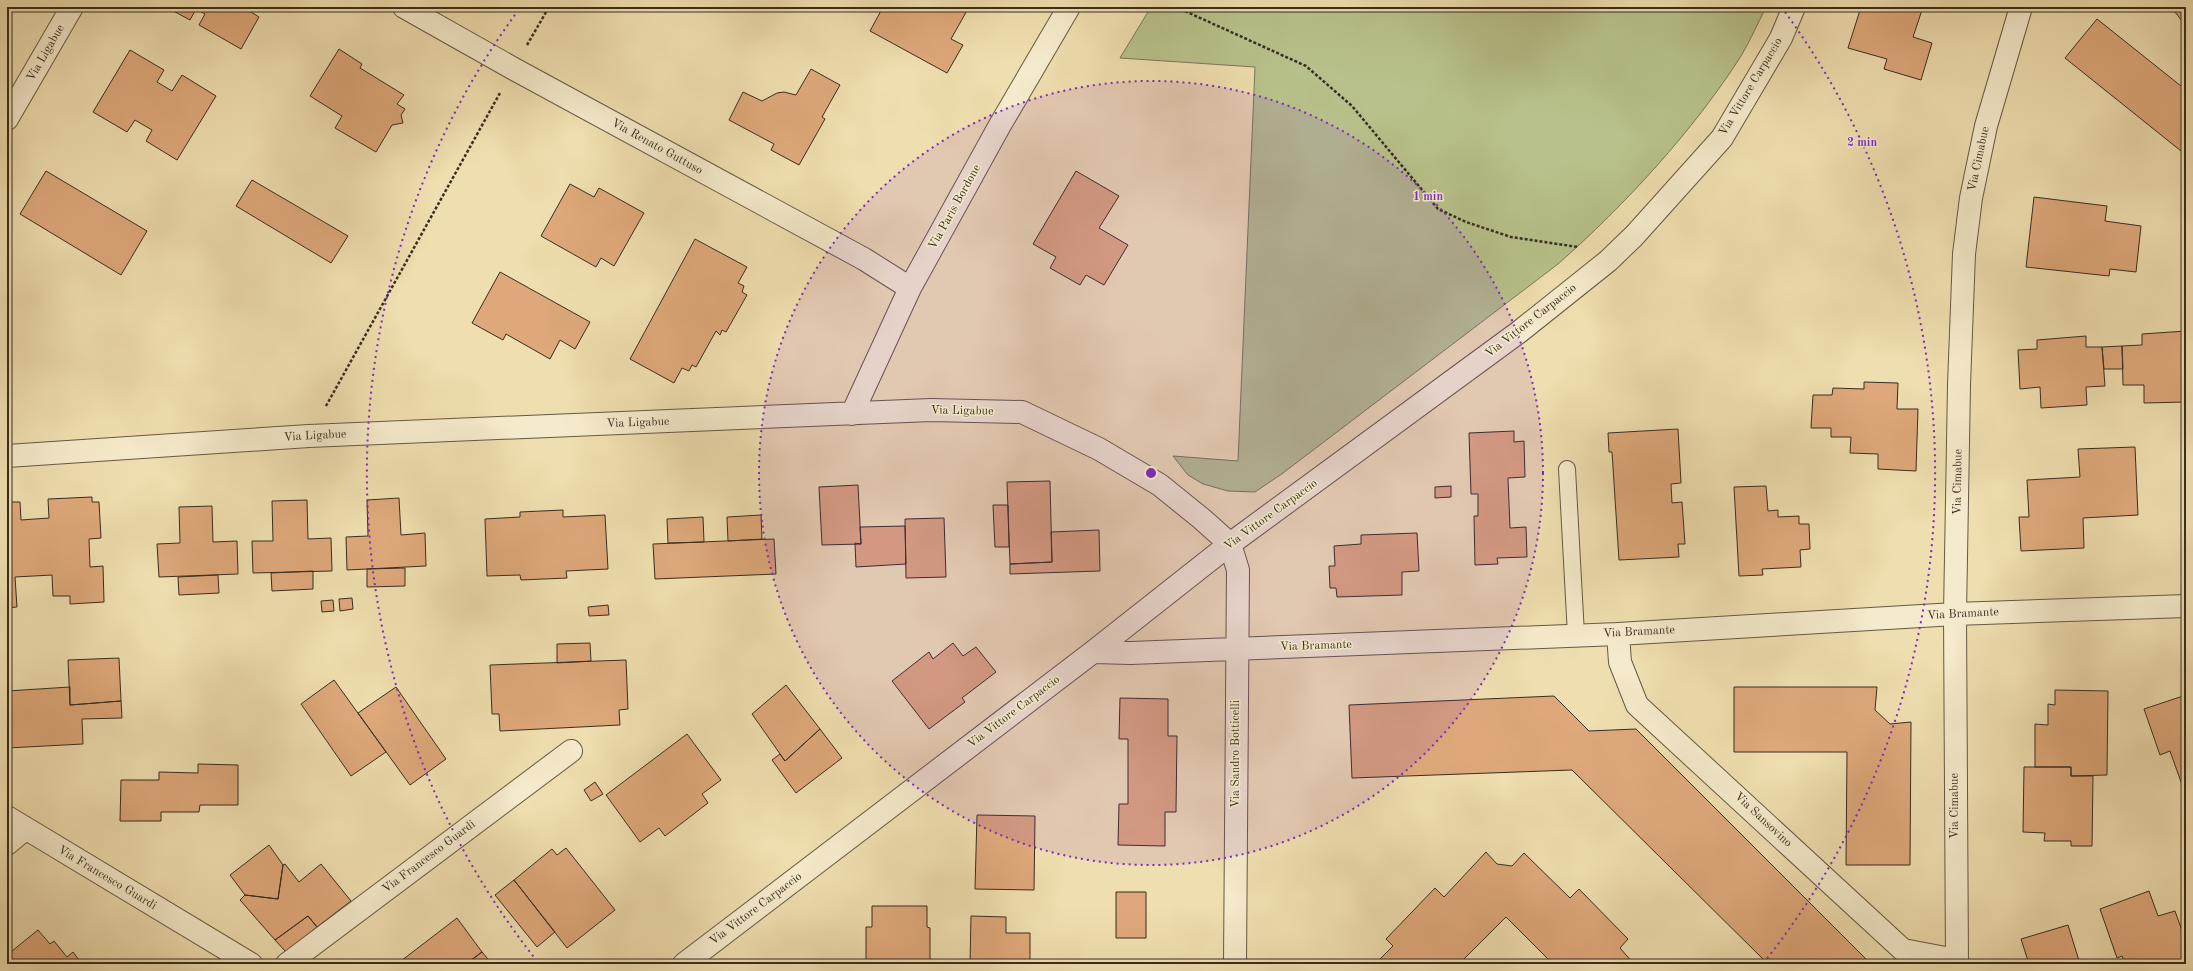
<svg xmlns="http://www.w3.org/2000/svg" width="2193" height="971" font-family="'Old Standard TT',serif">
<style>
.green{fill:#b8c18b;stroke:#787756}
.building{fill:#dea87a;stroke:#382d20}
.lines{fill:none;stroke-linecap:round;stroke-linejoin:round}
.service-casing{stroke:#665944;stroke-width:18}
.minor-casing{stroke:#665944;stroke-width:24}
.path{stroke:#382d20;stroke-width:2.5;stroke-dasharray:3 2;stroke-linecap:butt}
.service{stroke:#f5eacb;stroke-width:16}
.minor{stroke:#f5eacb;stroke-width:22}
.ring{fill:none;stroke:#7b2cbf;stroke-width:2;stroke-dasharray:2 4}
.labels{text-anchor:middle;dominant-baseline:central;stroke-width:3;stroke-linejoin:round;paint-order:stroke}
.street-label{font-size:12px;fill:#382d20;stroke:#f5eacb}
.centre{fill:#7b2cbf;stroke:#f5eacb;stroke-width:2}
.ring-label{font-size:12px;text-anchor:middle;font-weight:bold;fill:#7b2cbf;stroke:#f5eacb;stroke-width:3;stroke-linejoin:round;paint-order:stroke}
</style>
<rect width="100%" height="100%" fill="#efdeaf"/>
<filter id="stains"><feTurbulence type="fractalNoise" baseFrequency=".005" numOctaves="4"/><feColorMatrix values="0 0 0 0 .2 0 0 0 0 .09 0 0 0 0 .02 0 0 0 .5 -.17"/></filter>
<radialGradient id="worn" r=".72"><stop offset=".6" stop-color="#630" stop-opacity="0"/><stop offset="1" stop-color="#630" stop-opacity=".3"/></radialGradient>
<path class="green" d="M1151 7H1766C1758 23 1750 41 1741 56 1694 130 1624 206 1558 264L1283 473 1255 492 1228 491 1203 484 1188 475 1173 456 1238 461 1255 67 1120 58Z"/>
<path class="building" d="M166 7H243L259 17 241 49 199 25 205 14 196 9 190 20Z
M883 7H969L951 39 963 45 947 73 870 31Z
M1861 7H1923L1913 37 1932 43 1921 80 1884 69 1887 59 1848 48Z
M2171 7H2186V26Z
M2097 19 2186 90V155L2065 58Z
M339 49 362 64 360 68 404 95 397 104 405 109 401 115 403 123 392 125 376 152 335 128 342 116 310 96Z
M130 50 164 70 157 82 172 91 182 75 216 96 177 160 146 141 152 130 135 120 127 132 93 112Z
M811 69 840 85 822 117 825 119 799 165 771 150 774 144 729 120 743 92 762 101 777 93 784 92 796 95Z
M46 171 147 231 121 275 20 214Z
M1076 171 1119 196 1099 228 1128 245 1104 285 1086 275 1080 285 1050 268 1056 257 1033 244Z
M252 180 348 236 331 263 236 206Z
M570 184 594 197 599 188 644 213 614 266 601 258 596 267 541 236Z
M2034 197 2107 206 2105 221 2141 226 2136 272 2110 269 2109 276 2026 267Z
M695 239 747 267 738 283 744 286 742 292 747 295 726 332 722 330 720 335 716 331 696 367 692 365 689 371 682 368 674 383 630 359Z
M500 272 590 322 575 349 560 340 550 359 506 334 503 340 472 323Z
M2186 331V402L2144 403V385H2123L2122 346 2142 345V334Z
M2086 336V347H2102L2105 386 2086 387 2087 405 2041 408 2040 387 2020 389 2018 350 2037 349V340Z
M2122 346 2123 369H2104L2102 347Z
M1864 382 1898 383 1897 409H1918L1916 471 1878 469V454L1850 453 1851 437H1831V428H1811L1813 395H1832L1833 388 1864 389Z
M1678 429 1681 483 1671 484 1672 503 1682 502 1685 544H1678L1679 557 1619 560 1612 452H1609L1608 433Z
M1514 431V442L1524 441 1525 477 1508 478 1510 528 1526 527 1527 557 1497 558 1498 564 1475 565 1474 516H1478V494H1471L1469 433Z
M2135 447 2138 515 2083 518 2084 548 2021 551 2019 517H2029L2027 480 2080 477 2078 449Z
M1050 481 1052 562 1010 564 1007 482Z
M858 485 861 544 822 545 819 487Z
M1451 486V497L1435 498V487Z
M1766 486 1768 511 1778 510V517L1799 516V524H1809L1810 549 1800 550 1801 567 1762 569 1763 575 1739 576 1734 487Z
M92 497V502H99L101 538 89 539 90 567 103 566 104 602 70 604V596H53L52 575 15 577 17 607 7 608V502H20L21 520 49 518 48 499Z
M399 498 401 535 425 533 426 566 347 570 346 537 368 536 367 500Z
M307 500 308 539 331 538 332 571 253 573 252 541H273L272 501Z
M993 505H1008L1009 547H995Z
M212 506 213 542 237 541 238 574 159 577 157 544 180 543 179 507Z
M563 510V517L605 515 608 569 566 571 567 578 521 580 520 575 487 576 485 519 520 517V512Z
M761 515 762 539 728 541 727 517Z
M703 517 704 542 668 543 667 519Z
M944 518 946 577 906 578 905 519Z
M905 526 906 564 856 567 855 543 861 544 860 527Z
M1099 530 1100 571 1010 574V564L1052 562 1051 532Z
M1417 533 1419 571 1402 572V595L1337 597 1336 588H1330L1329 566H1335L1334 546 1361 544V535Z
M774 539 776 574 655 579 653 544Z
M405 568V586L367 587V569Z
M313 571V589L272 591 271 573Z
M218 575 219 593 179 595 178 577Z
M352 598 353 609 340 611 339 599Z
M333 600 334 611 322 612 321 601Z
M608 605 609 615 589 616 588 607Z
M590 643 591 661 557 663V644Z
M953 643 963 656 976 647 996 672 962 698 965 702 929 729 892 681 929 652 933 659Z
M119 658 121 701 70 705 68 660Z
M626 660 628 709 619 710 620 725 500 731 499 714H492L490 665Z
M334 680 386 752 351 776 301 704Z
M786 685 820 729 785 761 752 714Z
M70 687V705L121 701 122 718 82 719 83 744 7 748V691Z
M396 687 446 759 410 785 358 713Z
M1734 687H1877L1875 710 1890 724 1911 722 1910 865H1846L1847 752H1734Z
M2055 690 2108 691 2107 775 2071 776V767H2035V724L2048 725V704L2055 705Z
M2186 695V796L2170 751 2160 755 2144 709Z
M1554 696 1589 731 1636 729 1871 964H1768L1572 770 1352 778 1349 705Z
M1120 698 1168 699V736H1177L1176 812H1165V846L1118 845 1119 804H1128V739H1119Z
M820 729 842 758 796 793 772 760 780 754 785 761Z
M687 734 721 780 702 794 708 803 665 836 659 828 640 842 606 795Z
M198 764 238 765V805H200L199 812H161V821H120L121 780H159V772L198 773Z
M2024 767H2071V776H2093L2092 846H2071V841H2044L2045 833 2023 832Z
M595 782 603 794 591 801 584 790Z
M977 815 1035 816 1034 890 975 889Z
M269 845 283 865 278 899 245 895 230 875Z
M566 848 615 910 567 948 514 880 552 849 557 855Z
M1486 852 1497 864 1512 866 1524 853 1570 898 1579 889 1628 939 1620 948 1634 964H1553L1506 917 1459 964H1375L1393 946 1386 939 1435 888 1444 897Z
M285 864 299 882 321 864 351 901 317 927 308 916 275 940 240 900 245 895 278 899 283 865Z
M514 880 555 932 537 947 495 895Z
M2149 891 2158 916 2175 911 2186 942V964H2125L2122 956 2117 958 2100 909Z
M1116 892H1146V938H1116Z
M872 906H927V927L930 928V964H866V927H872Z
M308 916 317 927 286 952 275 940Z
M971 916 1006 917V933H1030V964H970Z
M457 918 482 952 466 964H397Z
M2068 925 2080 964H2029L2021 939Z
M38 930 50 944 54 941 67 957 73 952 82 964 84 962 86 964H7V955Z
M482 952 492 964H466Z"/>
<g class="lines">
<defs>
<path id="service" d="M1567 469 1576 635"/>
<path id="minor" d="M404 7 514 69 864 259 910 288
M7 119 72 7
M852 414 910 288 1000 125 1069 7
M7 456 309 436 931 410 1022 412 1099 449 1160 485 1202 519 1230 544 1238 570 1235 964
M1618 634 1620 662 1637 705 1903 950 1956 960
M1093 652 1131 653 1618 634 1955 614 2186 606
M7 817 251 964
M7 844 25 829
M287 964 571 751
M684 964 1093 652 1230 544 1519 332 1608 261 1634 236 1722 138 1781 38 1794 7
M1957 964 1955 614 1959 385 1964 254 1971 198 1986 126 2021 7"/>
</defs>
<use href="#service" class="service-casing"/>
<use href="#minor" class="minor-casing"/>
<path class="path" d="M1176 7 1306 66 1352 106 1438 209 1466 222 1511 237 1578 247
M527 45 549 7
M326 406 500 93"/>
<use href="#service" class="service"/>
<use href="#minor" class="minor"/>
</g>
<circle cx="1151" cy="473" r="392" fill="#7b2cbf" fill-opacity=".12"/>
<g class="ring">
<circle cx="1151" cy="473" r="392"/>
<path d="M537 961A784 784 0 0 1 517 12M1785 12A784 784 0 0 1 1765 961"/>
</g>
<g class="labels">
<g class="street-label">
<text transform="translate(46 53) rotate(-60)">Via Ligabue</text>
<text transform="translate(1751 87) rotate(-59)">Via Vittore Carpaccio</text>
<text transform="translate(657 147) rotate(29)">Via Renato Guttuso</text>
<text transform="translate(1979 159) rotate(-78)">Via Cimabue</text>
<text transform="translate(955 207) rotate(-61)">Via Paris Bordone</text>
<text transform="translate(1531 321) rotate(-38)">Via Vittore Carpaccio</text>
<text transform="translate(962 411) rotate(1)">Via Ligabue</text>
<text transform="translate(638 423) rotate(-2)">Via Ligabue</text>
<text transform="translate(315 436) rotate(-3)">Via Ligabue</text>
<text transform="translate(1958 482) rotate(-89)">Via Cimabue</text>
<text transform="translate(1271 515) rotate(-36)">Via Vittore Carpaccio</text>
<text transform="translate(1963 614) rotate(-3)">Via Bramante</text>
<text transform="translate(1639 632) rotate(-3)">Via Bramante</text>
<text transform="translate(1316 646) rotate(-2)">Via Bramante</text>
<text transform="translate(1014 712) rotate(-37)">Via Vittore Carpaccio</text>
<text transform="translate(1236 754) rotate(-90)">Via Sandro Botticelli</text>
<text transform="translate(1955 806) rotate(-90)">Via Cimabue</text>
<text transform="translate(1763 820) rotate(43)">Via Sansovino</text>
<text transform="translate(429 857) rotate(-37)">Via Francesco Guardi</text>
<text transform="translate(107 878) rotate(31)">Via Francesco Guardi</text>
<text transform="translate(756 909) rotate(-37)">Via Vittore Carpaccio</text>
</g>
</g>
<circle cx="1151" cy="473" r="6" class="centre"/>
<g class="ring-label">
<text x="1862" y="146">2 min</text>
<text x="1428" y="200">1 min</text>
</g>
<rect width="2193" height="971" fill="none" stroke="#efdeaf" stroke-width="24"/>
<rect x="8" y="8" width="2177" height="955" fill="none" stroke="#382d20" stroke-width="2"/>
<rect x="12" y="12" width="2169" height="947" fill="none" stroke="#382d20"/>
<rect width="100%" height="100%" filter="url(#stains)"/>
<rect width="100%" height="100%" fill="url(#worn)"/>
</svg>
